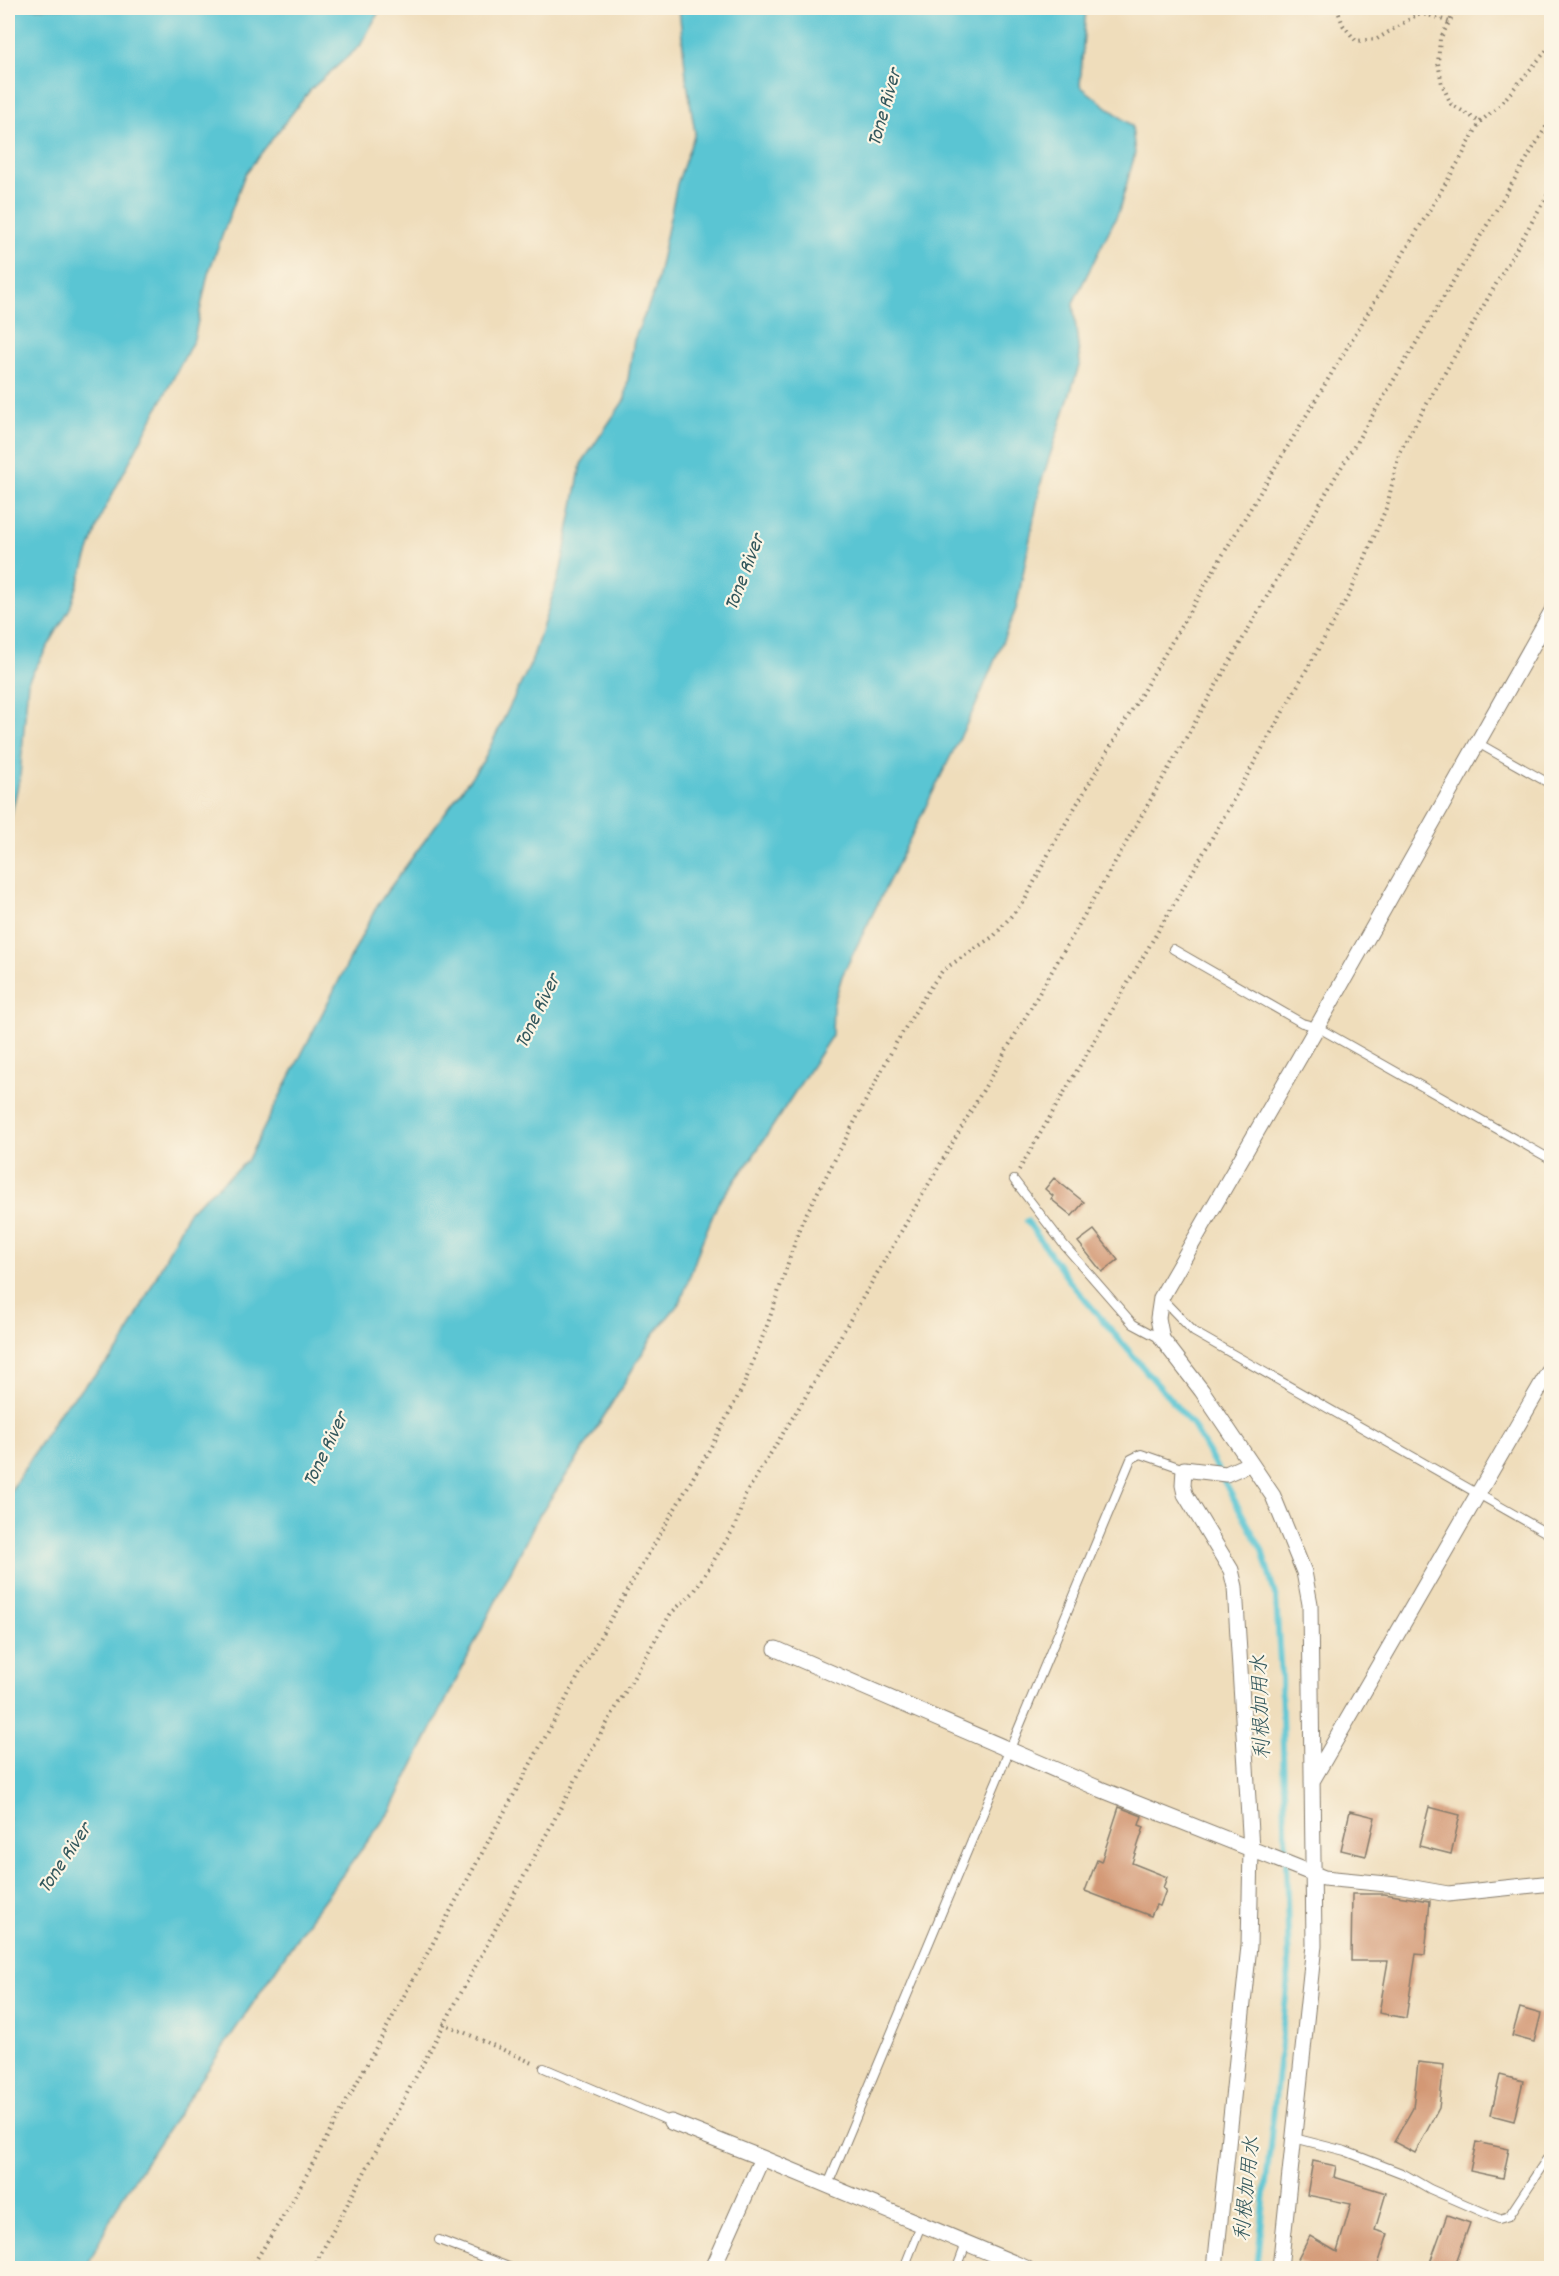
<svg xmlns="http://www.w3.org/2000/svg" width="1559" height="2276" font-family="Dekko,'Klee One',sans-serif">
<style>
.water{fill:#5ac5d3;stroke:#3b7078;stroke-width:1.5}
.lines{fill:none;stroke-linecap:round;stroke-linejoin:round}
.stream{stroke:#5ac5d3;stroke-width:6}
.building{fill:#d39875}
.lane-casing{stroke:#867c6c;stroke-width:10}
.street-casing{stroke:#867c6c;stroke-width:17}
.path{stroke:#867c6c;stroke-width:4;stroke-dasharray:1.5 4.5;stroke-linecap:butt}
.lane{stroke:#fff;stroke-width:8}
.street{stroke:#fff;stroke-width:15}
.labels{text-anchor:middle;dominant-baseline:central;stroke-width:4.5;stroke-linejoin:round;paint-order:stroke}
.water-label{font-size:21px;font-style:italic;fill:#32575c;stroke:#fcf5e5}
</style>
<rect width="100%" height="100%" fill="#fcf5e5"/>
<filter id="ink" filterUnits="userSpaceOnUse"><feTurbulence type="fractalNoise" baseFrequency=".0167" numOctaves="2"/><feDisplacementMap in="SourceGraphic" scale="12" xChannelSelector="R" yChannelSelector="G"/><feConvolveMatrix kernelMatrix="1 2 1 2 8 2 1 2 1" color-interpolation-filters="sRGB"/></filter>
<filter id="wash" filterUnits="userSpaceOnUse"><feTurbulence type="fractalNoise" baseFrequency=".008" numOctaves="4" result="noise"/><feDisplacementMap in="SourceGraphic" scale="24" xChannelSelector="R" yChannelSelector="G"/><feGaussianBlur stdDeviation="1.35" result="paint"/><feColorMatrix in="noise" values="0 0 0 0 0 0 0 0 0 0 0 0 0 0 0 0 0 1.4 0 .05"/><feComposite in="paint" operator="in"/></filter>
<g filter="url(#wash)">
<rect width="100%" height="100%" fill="#efddbb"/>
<path class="water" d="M8 8H381L360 46 311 89 245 174 208 274 194 339 101 516 70 608 28 681 20 776 8 830Z
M679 8H1086L1080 86 1132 126 1135 154 1119 211 1073 303 1080 363 1041 483 1016 609 976 705 842 976 833 1006 832 1035 752 1158 718 1203 701 1244 681 1301 654 1334 582 1452 538 1517 391 1810 311 1917 122 2197 86 2268H8V1495L61 1410 120 1349 189 1211 247 1161 378 904 483 761 531 663 561 569 581 464 625 399 634 340 655 290 677 184 695 133 686 76Z"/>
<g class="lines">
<path class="stream" d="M1027 1221 1070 1282 1194 1427 1262 1550 1276 1598 1281 1677 1289 1969 1257 2268"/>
</g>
<g id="blocks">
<path class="building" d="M1054 1178 1084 1202 1072 1216 1051 1199 1053 1196 1045 1189Z
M1094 1230 1118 1260 1102 1272 1078 1242Z
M1119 1807 1142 1816 1139 1825 1144 1827 1132 1863 1167 1877 1163 1888 1166 1890 1160 1906 1156 1905 1151 1916 1085 1891 1097 1860 1101 1862Z
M1429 1807 1460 1815 1451 1854 1419 1846Z
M1350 1811 1375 1817 1366 1856 1341 1850Z
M1352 1894H1384L1430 1901 1425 1955 1416 1954 1406 2018 1379 2013 1388 1961H1351Z
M1520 2008 1541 2014 1534 2042 1512 2036Z
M1418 2062 1444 2065 1439 2108 1415 2153 1394 2142 1413 2108Z
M1500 2075 1523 2081 1514 2121 1491 2115Z
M1476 2142 1509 2149 1503 2178 1470 2171Z
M1313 2161 1336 2166 1334 2177 1386 2193 1375 2230 1388 2234 1377 2268H1311L1297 2261 1310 2236 1337 2252 1351 2204 1307 2195Z
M1447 2215 1470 2223 1454 2268H1428Z"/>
</g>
</g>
<g filter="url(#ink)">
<use href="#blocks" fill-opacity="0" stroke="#867c6c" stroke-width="1.5"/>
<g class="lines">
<defs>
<path id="lane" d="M1476 742 1552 785
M1173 949 1302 1023 1317 1027 1552 1160
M1014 1180 1064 1245 1133 1324 1161 1339
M1162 1299 1194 1332 1552 1536
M544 2068 671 2122
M1294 2138 1345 2151 1404 2174 1430 2189 1499 2219 1509 2216 1552 2151
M827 2187 1131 1459 1141 1454 1184 1469
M439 2240 511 2268
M904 2268 921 2225
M957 2268 966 2244"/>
<path id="street" d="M776 1649 1100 1789 1324 1878 1397 1885 1448 1894 1552 1883
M1312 1781 1552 1366
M671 2122 762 2158 1026 2268
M713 2268 762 2158
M1215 2268 1249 1946 1251 1849 1235 1587 1231 1570 1185 1494 1183 1485 1184 1469 1226 1474 1249 1464
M1280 2268 1314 1945 1310 1604 1304 1572 1273 1496 1202 1391 1162 1339 1158 1318 1161 1298 1166 1289 1317 1027 1552 611"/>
</defs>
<use href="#lane" class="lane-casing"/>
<use href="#street" class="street-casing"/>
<path class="path" d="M1337 8 1343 25 1356 41 1377 39 1418 14 1428 15 1450 22
M1457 8 1440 39 1438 63 1442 84 1451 104 1480 122
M1019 1170 1200 859 1352 589 1387 506 1399 454 1405 442 1552 187
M443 2023 535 2064
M251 2268 290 2205 596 1644 708 1452 743 1387 768 1323 801 1224 896 1043 929 989 943 970 994 936 1025 900 1053 845 1222 556 1462 156 1480 122 1499 106 1552 44
M313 2268 595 1744 671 1613 694 1592 736 1525 745 1495 806 1396 1107 876 1333 481 1552 117"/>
<use href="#lane" class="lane"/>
<use href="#street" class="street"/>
</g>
</g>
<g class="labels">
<g class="water-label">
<text transform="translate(886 108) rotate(-74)">Tone River</text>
<text transform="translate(746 573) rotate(-69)">Tone River</text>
<text transform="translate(539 1012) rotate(-64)">Tone River</text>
<text transform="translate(327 1450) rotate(-64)">Tone River</text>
<text transform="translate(1263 1707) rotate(-92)">利根加用水</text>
<text transform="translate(66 1859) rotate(-56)">Tone River</text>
<text transform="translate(1249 2189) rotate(-84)">利根加用水</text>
</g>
</g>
<rect width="1559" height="2276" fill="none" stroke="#fcf5e5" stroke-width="30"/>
</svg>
